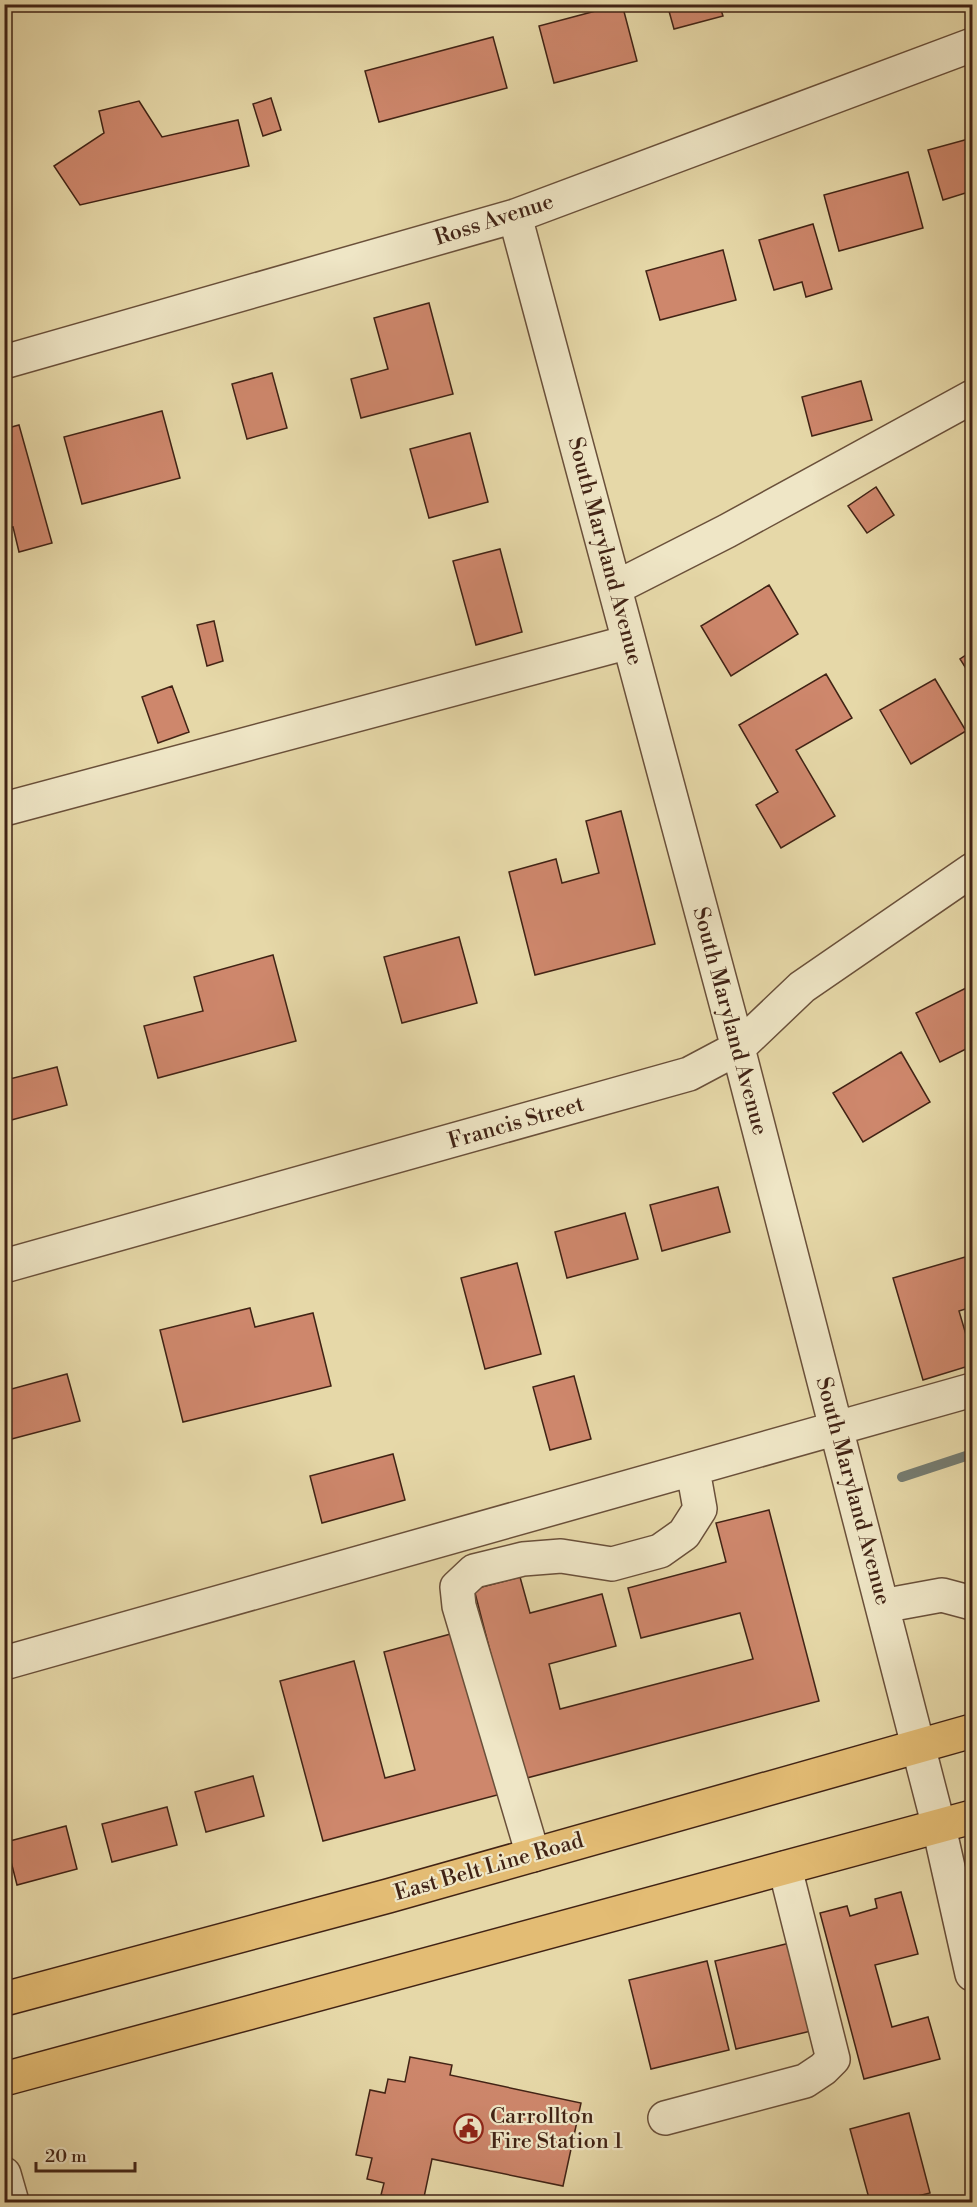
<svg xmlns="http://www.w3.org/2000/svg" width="977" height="2207" font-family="'Libre Bodoni',serif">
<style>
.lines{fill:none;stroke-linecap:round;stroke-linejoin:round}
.stream{stroke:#757c71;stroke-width:10}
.building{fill:#ce876c;stroke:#412315;stroke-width:1.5}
.minor-casing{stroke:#6a503a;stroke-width:36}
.major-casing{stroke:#412315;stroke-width:36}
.minor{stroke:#efe6c6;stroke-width:33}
.major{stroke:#e3bc74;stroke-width:33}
.labels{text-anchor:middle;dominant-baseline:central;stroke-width:4.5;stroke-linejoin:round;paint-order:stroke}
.street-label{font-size:22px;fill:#412315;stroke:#efe6c6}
.poi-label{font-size:22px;fill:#412315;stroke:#efe6c6;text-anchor:start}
</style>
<rect width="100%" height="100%" fill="#e6d8a8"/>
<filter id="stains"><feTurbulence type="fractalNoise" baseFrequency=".00333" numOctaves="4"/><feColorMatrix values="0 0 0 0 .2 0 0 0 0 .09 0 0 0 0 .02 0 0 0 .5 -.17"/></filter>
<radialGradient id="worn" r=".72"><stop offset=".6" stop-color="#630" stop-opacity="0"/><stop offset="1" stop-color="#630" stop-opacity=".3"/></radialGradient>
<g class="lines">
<path class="stream" d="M902 1477 972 1454"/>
</g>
<path class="building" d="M622 4 637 61 554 83 539 26Z
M667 4H719L723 16 674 29Z
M493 37 507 88 379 122 365 71Z
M271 98 281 130 263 136 253 104Z
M139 101 162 137 238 120 249 166 80 205 54 166 104 133 99 111Z
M972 138V191L943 200 928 150Z
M908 172 923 228 839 251 824 195Z
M813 224 832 289 806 297 802 282 774 290 759 240Z
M723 250 736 300 660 320 646 271Z
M429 303 453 394 361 418 351 379 388 369 374 318Z
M272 373 287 428 247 439 232 384Z
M861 381 872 420 812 436 802 397Z
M162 411 180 478 82 504 64 437Z
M19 425 52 543 19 552 13 527 4 529V429Z
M470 433 488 502 429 518 410 449Z
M876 487 894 515 867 533 848 506Z
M500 549 522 632 476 645 453 561Z
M769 585 798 634 731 676 701 626Z
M214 621 223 661 207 666 197 625Z
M972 651V678L960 659Z
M826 674 852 718 796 750 835 816 781 848 756 805 778 792 739 725Z
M935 679 966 731 911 764 880 710Z
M172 686 189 732 158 743 142 697Z
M621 811 655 944 535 975 509 872 556 859 562 883 599 873 586 821Z
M459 937 477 1003 402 1023 384 957Z
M273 955 296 1041 158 1078 144 1026 203 1011 194 977Z
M972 985V1046L940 1062 916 1013Z
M901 1052 930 1102 863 1142 833 1093Z
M57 1067 67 1105 4 1122V1077L6 1080Z
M718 1187 730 1232 662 1251 650 1205Z
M625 1213 638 1259 567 1278 555 1232Z
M972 1255V1307L959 1311 972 1355V1365L923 1380 893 1278Z
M517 1263 541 1354 485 1369 461 1278Z
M250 1308 255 1327 313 1313 331 1386 183 1422 160 1330Z
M67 1374 80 1421 4 1441V1391Z
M574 1376 591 1439 550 1450 533 1387Z
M393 1454 405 1500 322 1523 310 1476Z
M769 1510 819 1701 523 1779 474 1589 520 1577 530 1613 602 1594 616 1646 549 1664 560 1709 753 1659 740 1613 641 1638 628 1588 726 1562 716 1523Z
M458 1632 501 1794 323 1841 280 1681 354 1661 385 1778 415 1770 384 1652Z
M253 1776 264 1816 206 1832 195 1792Z
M167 1807 177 1845 112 1862 102 1824Z
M66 1826 77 1869 17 1885 6 1842Z
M901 1892 918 1954 875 1965 892 2027 928 2017 940 2059 864 2079 820 1913 847 1906 850 1916 877 1908 875 1899Z
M790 1943 811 2031 736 2049 715 1961Z
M707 1961 729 2050 651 2069 629 1980Z
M410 2057 452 2065 450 2075 581 2103 563 2186 432 2159 423 2202 381 2195 384 2183 367 2179 372 2158 356 2155 370 2090 385 2093 388 2079 405 2082Z
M909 2113 930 2193 894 2202H870L850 2129Z"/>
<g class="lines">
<defs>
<path id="minor" d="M515 216 738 1048 939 1827 972 1974
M4 362 515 216 972 45
M615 588 727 531 972 397
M4 809 629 642
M4 1266 689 1074 738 1048 802 987 972 870
M882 1606 942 1595 972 1603
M4 1663 972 1390
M533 1855 459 1606 457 1587 474 1571 523 1559 561 1556 612 1564 660 1551 684 1534 700 1509 693 1470
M665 2118 805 2081 823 2069 833 2059 785 1868
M4 2174 12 2202"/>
<path id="major" d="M4 1999 388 1896 972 1731
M4 2079 972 1817"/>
</defs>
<use href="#minor" class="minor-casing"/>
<use href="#major" class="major-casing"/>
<use href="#minor" class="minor"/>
<use href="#major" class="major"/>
</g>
<defs>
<symbol id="civic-ring" viewBox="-11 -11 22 22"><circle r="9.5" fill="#efe6c6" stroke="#8f2418" stroke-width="1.5"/><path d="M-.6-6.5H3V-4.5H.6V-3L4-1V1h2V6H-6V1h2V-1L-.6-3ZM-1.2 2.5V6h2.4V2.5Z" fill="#8f2418"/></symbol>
</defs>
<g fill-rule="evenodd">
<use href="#civic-ring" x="452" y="2112" width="33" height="33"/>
</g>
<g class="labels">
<g class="street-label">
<text transform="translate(494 220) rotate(-18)">Ross Avenue</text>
<text transform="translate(605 551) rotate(75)">South Maryland Avenue</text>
<text transform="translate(730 1021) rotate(75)">South Maryland Avenue</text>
<text transform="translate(516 1123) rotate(-16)">Francis Street</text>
<text transform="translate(853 1491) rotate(75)">South Maryland Avenue</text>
<text transform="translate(489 1867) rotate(-16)">East Belt Line Road</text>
</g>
<g class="poi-label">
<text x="490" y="2116">Carrollton<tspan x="490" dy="25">Fire Station 1</tspan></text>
</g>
</g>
<rect width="977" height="2207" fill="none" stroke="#e6d8a8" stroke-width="24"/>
<rect x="6" y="6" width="965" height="2195" fill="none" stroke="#412315" stroke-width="3"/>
<rect x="12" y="12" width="953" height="2183" fill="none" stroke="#412315" stroke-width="1.5"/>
<path d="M36 2162v9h99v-9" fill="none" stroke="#412315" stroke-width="3"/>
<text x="45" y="2162" font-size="18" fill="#412315" stroke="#efe6c6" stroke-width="4.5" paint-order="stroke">20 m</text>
<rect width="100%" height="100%" filter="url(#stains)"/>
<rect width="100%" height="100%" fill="url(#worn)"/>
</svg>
